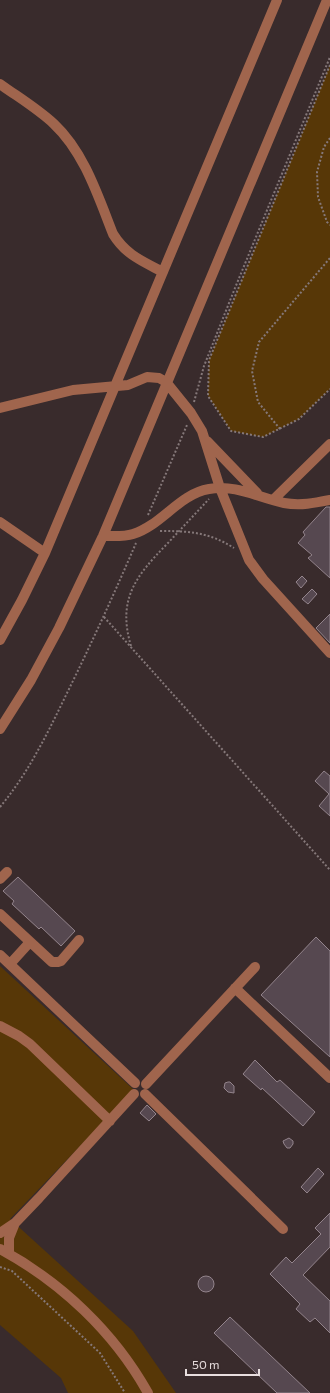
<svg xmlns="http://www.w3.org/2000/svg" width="330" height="1393" font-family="Commissioner,sans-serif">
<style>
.green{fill:#573707}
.building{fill:#564850;stroke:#93848c}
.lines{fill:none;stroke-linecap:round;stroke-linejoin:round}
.path{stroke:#857879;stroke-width:2;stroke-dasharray:2 2;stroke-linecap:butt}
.minor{stroke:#a0654d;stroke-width:10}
</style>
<rect width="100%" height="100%" fill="#392b2c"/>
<path class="green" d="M330 65V389L299 419 263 437 231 431 208 396 209 360Z
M0 966 134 1090 10 1219 133 1331 176 1393H68L61 1378 0 1325Z"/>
<path class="building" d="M326 507H330V578L308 558 312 555 298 543 305 535 303 532Z
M302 576 307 581 301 588 296 582Z
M312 589 317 594 308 604 302 599Z
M330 614V643L316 628Z
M324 771 330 776V816L319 806 329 794 315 781Z
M18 877 75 931 61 946 41 927 39 929 12 904 14 901 3 891Z
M316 937 330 951V1057L261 995Z
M255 1060 277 1082 280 1080 315 1112 303 1126 262 1088 261 1090 243 1074Z
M228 1082H230L234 1086V1093L228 1092 224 1088 225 1083Z
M147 1105 156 1114 149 1121 140 1113Z
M289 1138 293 1141V1144L290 1148H287L284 1144 283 1141Z
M318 1168 324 1174 307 1193 301 1187Z
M330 1213V1247L303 1275 330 1301V1333L315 1318 310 1322 296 1309 300 1304 270 1274 286 1257 292 1263 321 1234 315 1228Z
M198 1284a8 8 0 1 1 16 0a8 8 0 1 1-16 0Z
M230 1317 310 1393H277L214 1333Z"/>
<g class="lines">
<path class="path" d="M330 65 209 360 208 396 231 431 263 437 299 419 330 389
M330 138 324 147 317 172 318 197 327 222 330 225
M194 402 204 366 235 288 330 57
M280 429 258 402 252 371 259 342 330 258
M148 515 187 425
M160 531C188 531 209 532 234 548
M104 617 330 870
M131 646C117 599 136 576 167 544 181 529 195 514 209 499
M0 807C30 771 49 730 69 689 93 640 115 592 136 543
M0 1267 12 1271 100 1353 125 1393"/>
<path class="minor" d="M0 84C18 97 38 109 54 124 84 152 98 196 113 234 126 255 142 261 163 272
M0 408 73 390 128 385 147 377 159 378 166 382 191 413 202 431 220 488 249 560 263 579 330 653
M207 441 257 493
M273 500 330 444
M0 522 45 553
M103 536C113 536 124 537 133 534 162 525 179 494 209 489 236 484 259 498 284 503 300 506 315 503 330 500
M0 640 22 600 45 553 277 0
M0 729 31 680 59 628 103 536 327 0
M0 879 7 872
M0 914 52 962H58L61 961 79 940
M0 955 135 1083
M10 964 30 942
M235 988 330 1078
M0 1026 19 1036 30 1044 110 1121
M146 1084 255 967
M145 1094 283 1229
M0 1233 15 1223 39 1198 134 1094
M0 1249C61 1282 114 1332 148 1393
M9 1253V1238L15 1223"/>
</g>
<path d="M186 1369v6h73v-6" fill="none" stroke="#e8dede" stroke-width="2"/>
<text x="192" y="1369" font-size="12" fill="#e8dede" stroke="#392b2c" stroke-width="3" paint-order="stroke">50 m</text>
</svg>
